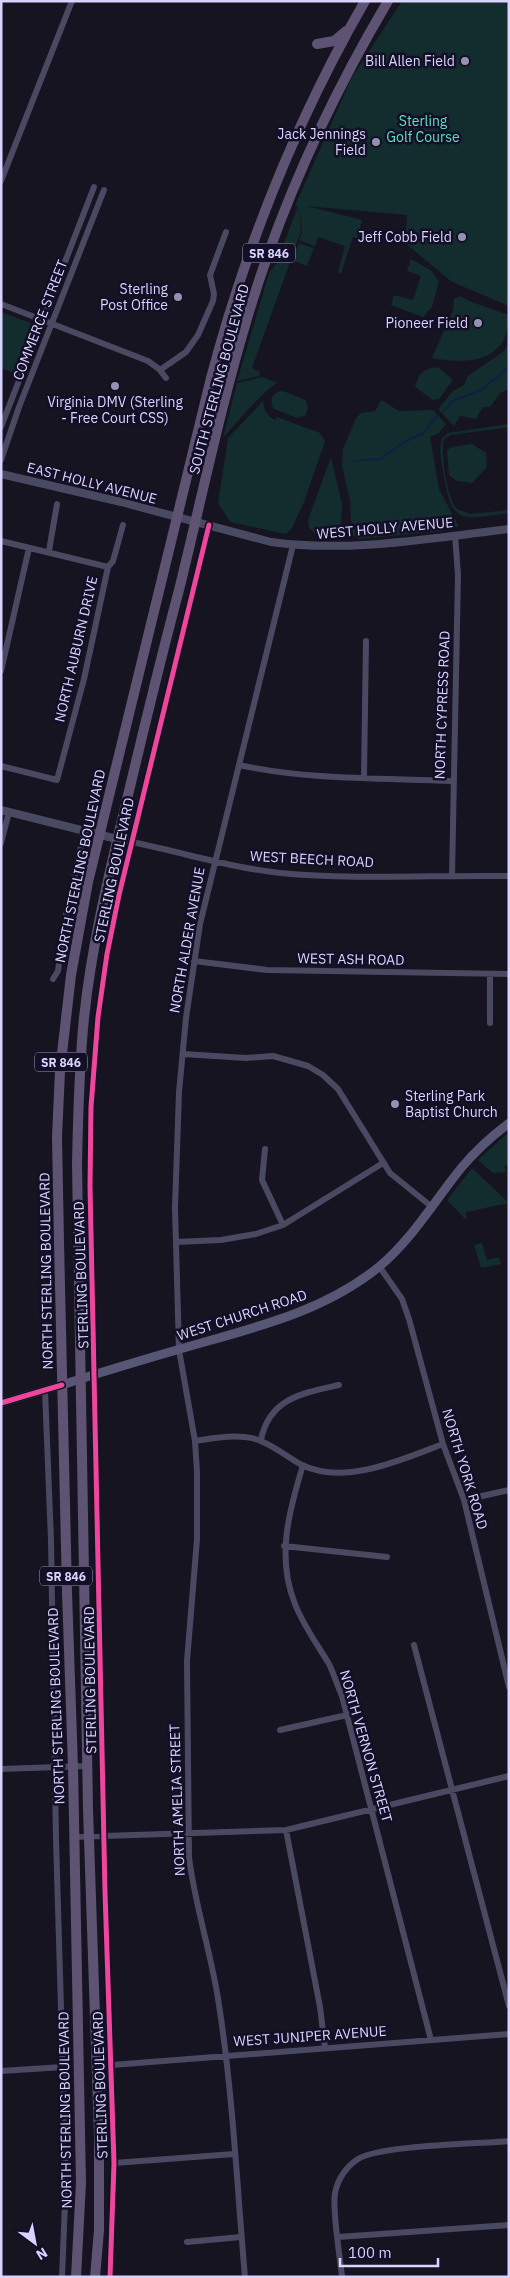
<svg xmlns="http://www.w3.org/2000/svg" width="510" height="2278" font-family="'IBM Plex Sans',sans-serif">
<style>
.green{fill:#132c2d}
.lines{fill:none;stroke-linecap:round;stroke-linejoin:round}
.stream{stroke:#0d2144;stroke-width:2}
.minor{stroke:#4a4962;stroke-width:6}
.tertiary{stroke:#4a4962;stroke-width:8}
.secondary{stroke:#575674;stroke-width:9}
.primary{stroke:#5e5373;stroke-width:10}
.cycleway-casing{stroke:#130f26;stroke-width:8}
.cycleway{stroke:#ed469a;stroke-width:5}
.poi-dot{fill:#9591b1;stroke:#130f26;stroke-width:2}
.labels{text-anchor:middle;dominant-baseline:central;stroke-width:5;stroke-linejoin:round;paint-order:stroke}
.shield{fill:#130f26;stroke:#9e99be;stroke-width:1}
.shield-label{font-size:12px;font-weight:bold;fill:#d9d4ff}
.poi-label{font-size:14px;fill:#d9d4ff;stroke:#130f26;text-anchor:end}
.park-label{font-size:14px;fill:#5fe0c0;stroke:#130f26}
.street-label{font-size:14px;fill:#d9d4ff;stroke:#130f26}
</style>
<rect width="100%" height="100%" fill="#161421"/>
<path class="green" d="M402 1H509V306L452 282 405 243 407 215 306 206 362 220 357 238 353 237 341 274 338 272 345 246 318 237 315 246 299 240 302 232 299 206 301 231 252 368 260 372 259 376 237 381 269 273 276 264 298 206H295L351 79Z
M299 243 314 248 307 266 292 260Z
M411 259 432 271 439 282 432 307 423 317 391 305 394 295 413 300 421 276 407 271Z
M460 296 469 301 509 315C509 362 469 365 432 358L453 310 454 299Z
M1 312 36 325 16 374 1 368Z
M509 342V389L500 393 490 407H483L476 419 460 416 454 426 438 409 453 391 464 385 468 376 504 351Z
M438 367 453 380 439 399 433 400 415 387C420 372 423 369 438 367Z
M262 377 278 383C267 386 233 427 223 438L237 383Z
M283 391 306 400 308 408 306 415 297 418 274 409C268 401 273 391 283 391Z
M381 400 399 411 433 410 446 424 439 433 430 437 439 489 459 527 441 528 442 531 359 539 352 535 350 501 342 465 343 449 356 418 361 413 375 411Z
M263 401C264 410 267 417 276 420L277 417 320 433 325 441 304 502 292 528 286 534 230 522 218 503 228 438Z
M509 424V427L451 435 444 439C440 452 447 499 457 509L470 514 509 510V513C465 518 452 528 444 476 442 464 438 450 442 438L448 433Z
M472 444 486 453 487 467 472 483 457 481 449 475 447 450 452 447Z
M331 457 342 504 341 527 333 535H317L309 528 308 520Z
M509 1132V1164L504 1166 506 1172 493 1173 478 1160Z
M472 1168 509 1203 466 1212V1220L447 1200Z
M482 1243 487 1260 499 1257 501 1264 481 1268 474 1245Z"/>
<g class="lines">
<path class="stream" d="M443 412 453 401 481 390 509 367
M354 461 380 459 406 441 423 433 437 416"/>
<path class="minor" d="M1 181 72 1
M1 304 148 361 159 369 166 378
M160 370 186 352 198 335 213 301 214 294 210 275 226 232
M1 427 94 187
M1 460 19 407 104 190
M1 541 108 567
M49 551 57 504
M1 671 29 548
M239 765C309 780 381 778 452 781
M1 766 57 780 84 679 108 567 113 561 123 525
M364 777 366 641
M117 839C172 849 225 867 280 873 356 880 433 875 509 876
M1 843 9 812
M452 876 458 575 455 535
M194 961 267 970 509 974
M53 979 58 971 66 915 84 832
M490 1023V974
M183 1054 246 1058 273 1056 308 1066 323 1075 338 1089 390 1173 432 1207
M265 1149 262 1180 283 1225
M176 1242 221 1240 256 1234 283 1225 383 1163
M379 1266 402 1299 409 1319 443 1444 464 1500 509 1687
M45 1390 51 1541 56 1839 66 2178 62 2277
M261 1440C269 1398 303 1393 339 1385
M195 1441C215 1438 244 1432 263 1442 277 1448 289 1458 302 1465 345 1486 403 1459 443 1444
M303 1465C289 1511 276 1557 295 1604 303 1625 317 1644 329 1664 334 1674 337 1685 342 1696L431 2040
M464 1500 509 1490
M284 1546 387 1557
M414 1645 509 2006
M280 1730 347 1715
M1 1769 88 1766
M286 1830 320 2007 325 2048
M73 1837 286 1830 509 1776
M112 2065 509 2034
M1 2071 63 2067
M114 2163 234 2154
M338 2237 509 2225
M187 2242 241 2237
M110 2277 114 2163 105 1892 90 1186 91 1107 98 1017 107 954 119 895 209 525
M245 2277C237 2187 233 2095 219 2005 212 1955 195 1907 189 1857L187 1661 197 1539V1472L195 1441 179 1350 175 1208 179 1092 186 1018 200 924 293 545
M342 2277C340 2256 332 2211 335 2193 338 2179 346 2167 358 2159 381 2145 477 2144 509 2141"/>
<path class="tertiary" d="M1 474 121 502 271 542C350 553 430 538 509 529
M1 810 117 839
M1 1403 62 1385"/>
<path class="secondary" d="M62 1385C110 1369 159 1355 208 1341 269 1324 330 1307 380 1266 413 1238 435 1200 462 1167 476 1150 492 1136 509 1123"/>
<path class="primary" d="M317 44 334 41 346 31
M76 2277 81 2183 73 1767 67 1592 59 1242 57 1137 60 1071 71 975 88 882 211 378C246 246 297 119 365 1
M95 2277 99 2230V2135L88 1809 77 1164C78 1115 79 1067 84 1018 92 941 111 866 129 791 145 724 161 657 179 590 202 497 221 404 249 312 282 203 330 99 388 1"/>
<defs>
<path id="cycleway" d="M1 1403 62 1385
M110 2277 114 2163 105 1892 90 1186 91 1107 98 1017 107 954 119 895 209 525"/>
</defs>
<use href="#cycleway" class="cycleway-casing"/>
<use href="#cycleway" class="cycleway"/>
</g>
<g class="poi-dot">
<circle cx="465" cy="61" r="5"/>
<circle cx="376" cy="142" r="5"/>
<circle cx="462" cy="237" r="5"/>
<circle cx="178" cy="297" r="5"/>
<circle cx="478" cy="323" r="5"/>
<circle cx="115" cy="386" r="5"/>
<circle cx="395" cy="1104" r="5"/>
</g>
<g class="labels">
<g class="shield">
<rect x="243" y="243.5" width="52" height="19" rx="4"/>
<rect x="35" y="1052.5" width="52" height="19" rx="4"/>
<rect x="40" y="1566.5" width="52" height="19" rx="4"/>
</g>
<g class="shield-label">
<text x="269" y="253">SR 846</text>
<text x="61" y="1062">SR 846</text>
<text x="66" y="1576">SR 846</text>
</g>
<g class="poi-label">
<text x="455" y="61">Bill Allen Field</text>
<text x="366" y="134">Jack Jennings<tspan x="366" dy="16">Field</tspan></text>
<text x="452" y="237">Jeff Cobb Field</text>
<text x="168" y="289">Sterling<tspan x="168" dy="16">Post Office</tspan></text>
<text x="468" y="323">Pioneer Field</text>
<text x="115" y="402" text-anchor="middle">Virginia DMV (Sterling<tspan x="115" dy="16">- Free Court CSS)</tspan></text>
<text x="405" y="1096" text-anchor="start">Sterling Park<tspan x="405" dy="16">Baptist Church</tspan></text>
</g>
<g class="park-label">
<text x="423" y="121">Sterling<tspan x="423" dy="16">Golf Course</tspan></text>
</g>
<g class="street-label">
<text transform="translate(40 320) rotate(-69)">COMMERCE STREET</text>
<text transform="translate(219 379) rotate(-75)">SOUTH STERLING BOULEVARD</text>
<text transform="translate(92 483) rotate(14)">EAST HOLLY AVENUE</text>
<text transform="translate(385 528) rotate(-5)">WEST HOLLY AVENUE</text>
<text transform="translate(76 649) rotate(-77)">NORTH AUBURN DRIVE</text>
<text transform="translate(442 705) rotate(-88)">NORTH CYPRESS ROAD</text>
<text transform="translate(312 859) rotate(3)">WEST BEECH ROAD</text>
<text transform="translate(80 866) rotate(-78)">NORTH STERLING BOULEVARD</text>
<text transform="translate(114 870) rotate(-78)">STERLING BOULEVARD</text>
<text transform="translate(187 940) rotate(-80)">NORTH ALDER AVENUE</text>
<text transform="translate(351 959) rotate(1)">WEST ASH ROAD</text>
<text transform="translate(46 1271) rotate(-91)">NORTH STERLING BOULEVARD</text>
<text transform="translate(81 1275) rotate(-92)">STERLING BOULEVARD</text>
<text transform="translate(242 1315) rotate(-18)">WEST CHURCH ROAD</text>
<text transform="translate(465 1469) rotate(73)">NORTH YORK ROAD</text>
<text transform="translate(90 1680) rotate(-91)">STERLING BOULEVARD</text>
<text transform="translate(56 1706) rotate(-92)">NORTH STERLING BOULEVARD</text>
<text transform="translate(366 1746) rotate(74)">NORTH VERNON STREET</text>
<text transform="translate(177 1800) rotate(-92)">NORTH AMELIA STREET</text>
<text transform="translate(310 2036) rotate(-4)">WEST JUNIPER AVENUE</text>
<text transform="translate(100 2085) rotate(-92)">STERLING BOULEVARD</text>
<text transform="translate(65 2110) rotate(-91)">NORTH STERLING BOULEVARD</text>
</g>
</g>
<rect width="510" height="2278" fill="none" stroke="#d9d4ff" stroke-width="5"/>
<g transform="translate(35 2243) rotate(148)" stroke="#130f26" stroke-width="4" paint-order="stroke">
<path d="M0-4L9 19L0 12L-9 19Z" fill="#d9d4ff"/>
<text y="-8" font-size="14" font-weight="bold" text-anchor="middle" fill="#d9d4ff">N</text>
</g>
<path d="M340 2258v8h98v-8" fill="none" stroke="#d9d4ff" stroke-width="2.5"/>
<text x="348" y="2258" font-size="15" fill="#d9d4ff" stroke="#130f26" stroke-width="4" paint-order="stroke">100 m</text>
</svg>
